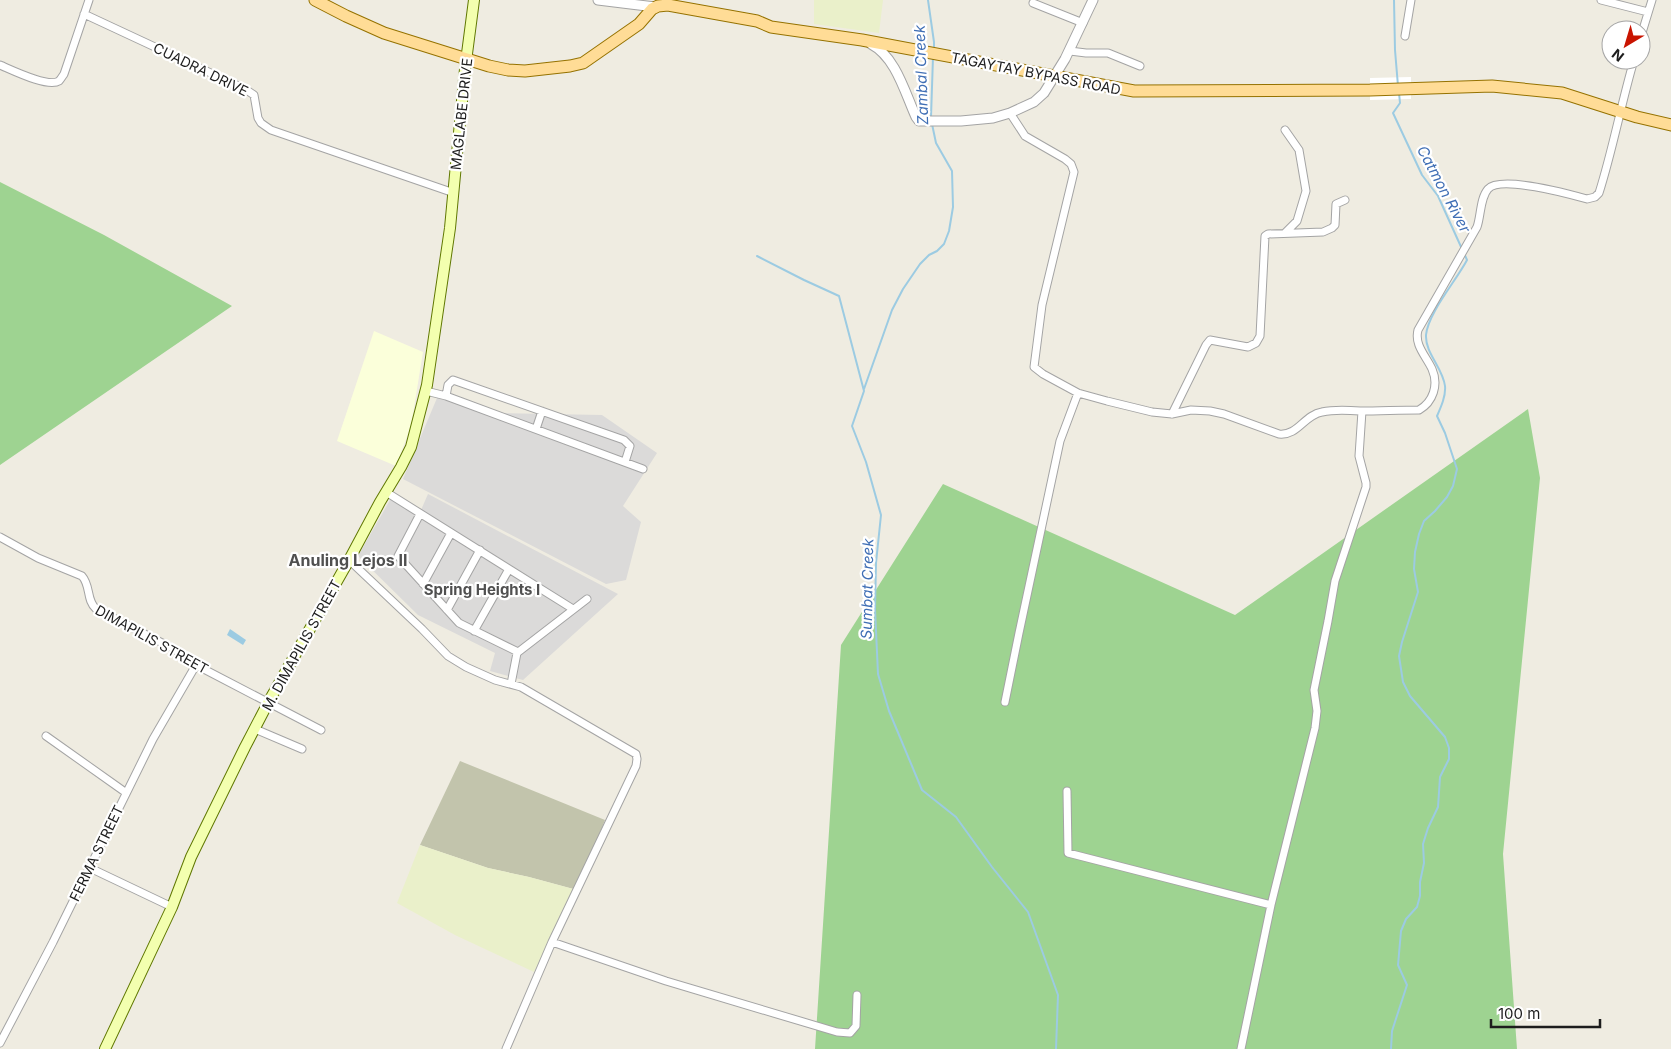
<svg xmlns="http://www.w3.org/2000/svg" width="1671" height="1049" font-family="Inter,sans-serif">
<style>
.residential{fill:#dbdad9}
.education{fill:#fbffda}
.construction{fill:#c2c4ac}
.farmland{fill:#eaf0ca}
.forest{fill:#9ed391}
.water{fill:#9ccbe2}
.pier{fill:#fff}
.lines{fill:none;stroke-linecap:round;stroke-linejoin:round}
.stream{stroke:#9ccbe2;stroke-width:2}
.minor-casing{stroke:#a4a4a4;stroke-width:9}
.tertiary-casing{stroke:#a4a4a4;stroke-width:11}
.secondary-casing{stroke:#5f7700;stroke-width:12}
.primary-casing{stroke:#957200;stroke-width:13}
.minor{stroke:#fff;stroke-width:7}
.tertiary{stroke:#fff;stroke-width:9}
.secondary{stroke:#f3ffaf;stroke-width:10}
.primary{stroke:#ffdc96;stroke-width:11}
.labels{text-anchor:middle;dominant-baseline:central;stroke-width:4.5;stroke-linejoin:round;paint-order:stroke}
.street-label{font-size:14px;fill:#1d1d1d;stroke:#fff}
.water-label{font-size:15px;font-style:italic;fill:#406fb5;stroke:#fff}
.neighbourhood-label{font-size:15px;font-weight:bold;fill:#505050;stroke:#fff}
.quarter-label{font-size:16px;font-weight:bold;fill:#505050;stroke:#fff}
</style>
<rect width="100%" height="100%" fill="#efece1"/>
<path class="residential" d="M437 398 495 413 602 415 657 453 623 506 641 522 626 580 606 584 403 479Z
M394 493 421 510 428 494 618 594 523 680 490 671 495 653 418 615 358 556Z"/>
<path class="education" d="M374 331 423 352 411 426 396 466 337 441Z"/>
<path class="construction" d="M460 761 605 820 577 890 529 877 488 868 420 845Z"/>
<path class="farmland" d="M814 0H883L879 33 814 24Z
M420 845 488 868 529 877 577 890 534 972 455 935 397 903Z"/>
<path class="forest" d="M0 182 104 235 232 306 0 465Z
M1528 409 1540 478 1503 854 1517 1049H815L841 645 943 484 1235 615Z"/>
<path class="water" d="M230 629 246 640 243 645 227 635Z"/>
<path class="pier" d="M1411 77V99L1370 100V78Z"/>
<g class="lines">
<path class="stream" d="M928 0 934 42V50
M1394 0 1395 50 1398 86
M1399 93 1400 103 1393 113 1422 175 1438 196 1462 249
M931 117 933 57
M757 256 804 280 839 296 864 391 852 426 866 462 881 515 876 563 875 609 878 674 889 711 922 790 956 817 992 867 1028 912 1058 995 1056 1049
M864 389 892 310 903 289 920 264 929 255 937 251 944 244 949 231 953 207 952 171 936 143 932 124
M1391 1049 1392 1031 1407 985 1398 965 1401 931 1406 919 1417 907 1420 896V882L1424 863 1423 844 1428 828 1438 807 1440 777 1449 759V748L1445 737 1410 696 1403 682 1399 656 1402 642 1418 592 1414 569 1415 552 1419 534 1424 521 1435 511 1447 497 1453 486 1457 469 1445 433 1437 416C1441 407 1446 396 1445 386 1443 368 1425 353 1426 335 1428 313 1456 281 1467 260L1464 253"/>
<defs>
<path id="minor" d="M1601 0 1648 12
M1033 3 1083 23
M84 14 245 89 254 95 258 118 261 123 271 130 454 193
M1405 36 1411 0
M1641 36 1652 0
M1070 51 1086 53H1108L1140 66
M0 65C12 70 48 88 59 81 61 79 62 77 64 74L89 0
M1010 113 1025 136 1065 159 1071 164 1074 172 1042 305 1034 367 1043 374 1078 393 1107 401 1152 412 1172 414 1191 410 1210 411 1224 414 1279 434C1298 436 1304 415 1322 412 1335 409 1348 410 1360 411 1380 411 1399 410 1419 410 1433 402 1439 385 1432 369 1426 356 1414 345 1418 330L1477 227C1481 216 1480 198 1488 189 1500 175 1569 194 1587 199L1595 197 1599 193C1613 149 1621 104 1634 60
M1285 233 1297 221 1306 191 1299 150 1285 130
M426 391 446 396 643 469
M446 396 448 385 453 380 624 440 630 446 625 462
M1172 414 1206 345 1210 340 1248 347 1256 343 1260 336 1265 236 1268 234 1323 232 1332 228 1335 225 1336 204 1345 200
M536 429 542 411
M386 492 573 609
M420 514 398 556 459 623 518 652
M0 537 38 558 82 576C91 586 86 600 96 609L174 649 196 665 321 730
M349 560 422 629 448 656 466 667 495 680 521 687 636 754 637 759 636 766 552 942 506 1049
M423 584 451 533
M447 610 480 550
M474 631 509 569
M511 684 517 653 587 599
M1005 702 1019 633 1060 441 1078 393
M255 729 302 749
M46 736 125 792
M1067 791 1068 853 1271 905
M90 868 172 907
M552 942 666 981 837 1032 850 1033 856 1026 857 995
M0 1043 53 942 153 739 196 665
M1241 1049 1271 905 1315 728 1317 711 1314 690 1328 621 1335 581 1366 487V483L1359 456 1362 411"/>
<path id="tertiary" d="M598 0 655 7
M871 44C896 57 905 93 916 117L919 121H961L993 118 1010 113 1034 102 1044 93 1065 59 1093 0"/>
<path id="secondary" d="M105 1049 172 907 191 857 245 747 269 701 349 560 380 502 401 467 411 447 427 385 450 228 465 69 474 0"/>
<path id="primary" d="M315 0 346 16 384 33 489 66 508 70 525 71 570 66 583 63 639 24 652 9 658 6 668 5 757 21 771 27 862 40 1134 91 1370 90 1492 86 1562 93 1637 117 1671 125"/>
</defs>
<use href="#minor" class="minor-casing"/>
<use href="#tertiary" class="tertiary-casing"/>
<use href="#secondary" class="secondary-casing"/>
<use href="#primary" class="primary-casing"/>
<use href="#minor" class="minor"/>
<use href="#tertiary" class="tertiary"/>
<use href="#secondary" class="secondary"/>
<use href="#primary" class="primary"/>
</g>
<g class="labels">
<g class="street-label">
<text transform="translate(201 69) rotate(26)">CUADRA DRIVE</text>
<text transform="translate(1036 73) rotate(11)">TAGAYTAY BYPASS ROAD</text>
<text transform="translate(461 114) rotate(-84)">MAGLABE DRIVE</text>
<text transform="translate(152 639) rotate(29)">DIMAPILIS STREET</text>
<text transform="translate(301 645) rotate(-61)">M. DIMAPILIS STREET</text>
<text transform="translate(96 853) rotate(-64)">FERMA STREET</text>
</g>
<g class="water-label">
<text transform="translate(921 75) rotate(-92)">Zambal Creek</text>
<text transform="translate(1444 189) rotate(62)">Catmon River</text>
<text transform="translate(867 589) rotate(-89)">Sumbat Creek</text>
</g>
<g class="neighbourhood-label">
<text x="482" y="589">Spring Heights I</text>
</g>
<g class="quarter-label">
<text x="348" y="560">Anuling Lejos II</text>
</g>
</g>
<g transform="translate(1626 45) rotate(218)"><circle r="24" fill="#ffffff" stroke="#a5a5a5"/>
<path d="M0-4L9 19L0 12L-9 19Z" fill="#c91400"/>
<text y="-8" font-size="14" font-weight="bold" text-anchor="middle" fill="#1d1d1d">N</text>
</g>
<path d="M1491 1019v8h109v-8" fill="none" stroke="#1d1d1d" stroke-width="2.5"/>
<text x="1498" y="1019" font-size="15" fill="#1d1d1d" stroke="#ffffff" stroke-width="4" paint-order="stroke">100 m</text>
</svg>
